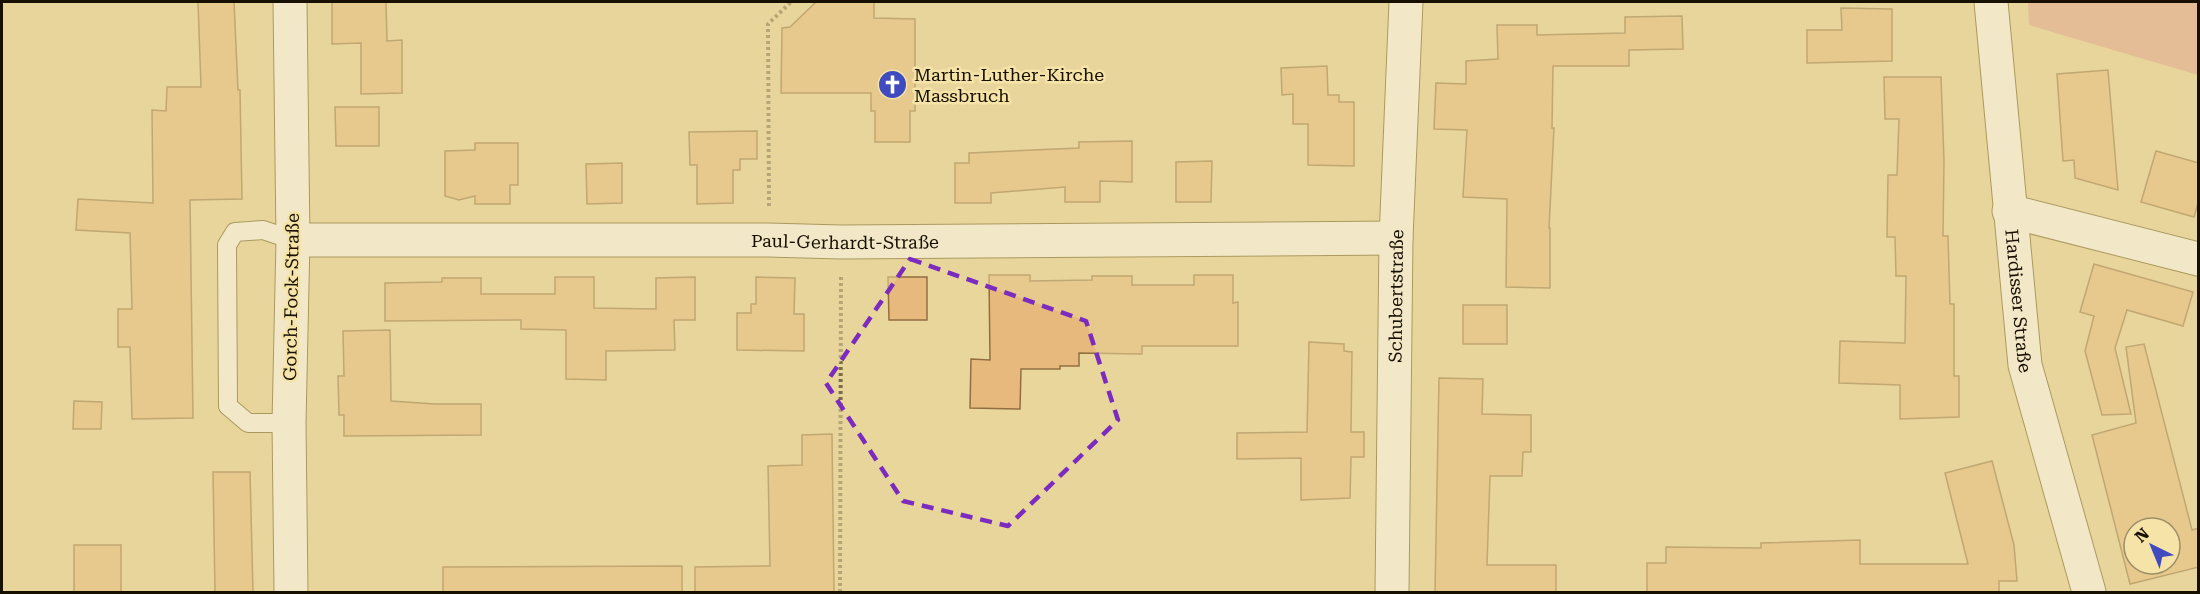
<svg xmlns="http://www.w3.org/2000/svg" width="2200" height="594" font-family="'Roboto Serif',serif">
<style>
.green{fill:#df9d8e}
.building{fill:#e7b97d;stroke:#936f40;stroke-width:1.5;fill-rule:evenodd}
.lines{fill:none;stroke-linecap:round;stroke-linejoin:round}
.service-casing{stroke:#625117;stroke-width:20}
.minor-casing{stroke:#625117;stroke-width:35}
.tertiary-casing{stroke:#625117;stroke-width:35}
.path{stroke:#7a6e4a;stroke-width:4;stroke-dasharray:3 3;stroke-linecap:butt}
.service{stroke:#fff;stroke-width:18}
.minor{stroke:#fff;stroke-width:33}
.tertiary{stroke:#fff;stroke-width:33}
.marked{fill:none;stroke:#7b2cbf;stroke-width:4.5;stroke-dasharray:12 8;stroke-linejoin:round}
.labels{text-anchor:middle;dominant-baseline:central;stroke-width:5;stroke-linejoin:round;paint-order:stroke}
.poi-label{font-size:18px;fill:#171000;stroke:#f5e3a8;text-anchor:start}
.street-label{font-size:18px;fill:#171000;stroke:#f5e3a8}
</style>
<rect width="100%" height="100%" fill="#e8d69b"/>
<path class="green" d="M2028 2H2198V75L2029 25Z"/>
<path class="building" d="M198 2H234L238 90H240L242 199 190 200 193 418 132 419 130 347H118V309H132L130 233 76 230 78 199 153 203 152 110 166 111 167 87H201Z
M332 2H386L387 41 402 40V93L361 94V43L332 44Z
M816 2H874V18L915 19V111H910V142H875V111H871V93H781L782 28 790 27Z
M1841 8 1892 9V61L1807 63V30H1842Z
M1682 16 1683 49 1629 50V66H1553L1552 128H1554L1549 228H1550V288L1506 287 1507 199 1463 197 1467 130 1434 129 1436 83 1466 84V61L1498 59 1497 25H1537V35L1625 33V17Z
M1327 66 1328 95H1339V102H1354V166L1308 165V124H1293V94L1282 95 1281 68Z
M2108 70 2118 190 2075 178 2074 160 2063 161 2057 74Z
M1884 77H1941L1944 161 1943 236H1948L1950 304H1954V376H1959V417L1900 419V385L1839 383 1840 341 1905 343 1906 276H1896L1895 237H1887L1888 175H1897L1899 119H1885Z
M335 107H379V146H336Z
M757 131V159H740V170H733V203L697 204V165H690L689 132Z
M1132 141V182L1100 181V202H1065V187L991 193V203H955V163H969V153L1079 148V142Z
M475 143H518V185H510V204H475V196L459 200 445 196V151L475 150Z
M2156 151 2199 163V200L2194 217 2141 202Z
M1212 161 1211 202H1176V162Z
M622 163V203L587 204 586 164Z
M2094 264 2193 292 2183 326 2127 310 2115 348 2131 414 2102 415 2085 351 2094 316 2080 312Z
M989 275H1030V281L1092 280V276H1132V285H1194V275H1233V303L1238 302V346H1142V354L1079 353V366H1060V369H1021L1020 409 970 408 971 359 990 360Z
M555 277H594V308L656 309V278L695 277V320H674L675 350 606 351V380L566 379V330L521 329V320L385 321V283L442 282V278H481V294H555Z
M756 277 795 278 794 314H804V351L737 350V313H751V304H756Z
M888 277H927V320H889Z
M1463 305H1507V344H1463Z
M390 330 391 401 435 404H481V435L344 436V415H339L338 376H344L343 331Z
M1309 342 1344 344V351L1352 352 1351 432H1364V457H1351L1350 498 1301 500V458L1237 459V433L1307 432Z
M2144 344 2192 530 2199 528V567L2130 584 2092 435 2136 423 2126 347ZM2134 528H2170V564H2134Z
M1439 378 1483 379 1482 414 1531 415V452H1523L1522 476H1490L1487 565H1556V592H1435Z
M74 401 102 402 101 429H73Z
M832 434 834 592H695V567L770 566 768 466 802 465V435Z
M1992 461 2014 545 2017 581H1999V592H1647V563H1666V547L1761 548V543L1860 540V564H1968L1945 473Z
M213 472H250L253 592H215Z
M74 545H121V592H74Z
M682 566V592H443V567Z"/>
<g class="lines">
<defs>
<path id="service" d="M289 423H248L228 406 227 245 235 232 263 230 293 240"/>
<g id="minor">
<path d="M290 2 293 240 289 423 291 592"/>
<path d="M2009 211 2198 259"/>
<path id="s1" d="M293 240H768L841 242 1396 238"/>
<path id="s2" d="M1392 592 1396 238 1406 2"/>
</g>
<g id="tertiary">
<path id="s3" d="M1991 2 2025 365 2089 592"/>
</g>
</defs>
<use href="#service" class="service-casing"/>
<use href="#minor" class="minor-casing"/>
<use href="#tertiary" class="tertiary-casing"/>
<path class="path" d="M769 206 768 24 791 2
M840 592 841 276"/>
<use href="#service" class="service"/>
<use href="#minor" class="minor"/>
<use href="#tertiary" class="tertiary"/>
</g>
<path d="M0 0H2200V594H0ZM910 259 1086 321 1118 420 1008 526 903 501 826 383Z" fill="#e8d69b" fill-opacity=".55" fill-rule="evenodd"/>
<path class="marked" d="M910 259 1086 321 1118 420 1008 526 903 501 826 383Z"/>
<defs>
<symbol id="church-disc" viewBox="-11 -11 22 22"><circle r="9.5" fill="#3f4bbf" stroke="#f5e3a8"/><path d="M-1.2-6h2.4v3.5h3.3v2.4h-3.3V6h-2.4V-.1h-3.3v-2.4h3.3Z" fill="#fff"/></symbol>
</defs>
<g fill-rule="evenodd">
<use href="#church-disc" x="876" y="68" width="33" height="33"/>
</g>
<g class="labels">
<g class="poi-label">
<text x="914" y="74">Martin-Luther-Kirche<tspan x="914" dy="21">Massbruch</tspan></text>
</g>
<g class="street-label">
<text stroke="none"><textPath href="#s1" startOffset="552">Paul-Gerhardt-Straße</textPath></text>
<text transform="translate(291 297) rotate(-89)">Gorch-Fock-Straße</text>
<text stroke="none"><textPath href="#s2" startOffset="296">Schubertstraße</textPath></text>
<text stroke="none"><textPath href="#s3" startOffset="300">Hardisser Straße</textPath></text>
</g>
</g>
<rect width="2200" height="594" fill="none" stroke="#171000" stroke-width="6"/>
<g transform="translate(2152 546) rotate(317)"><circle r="28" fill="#f5e3a8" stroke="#9c8f65" stroke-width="1.5"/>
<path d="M0-4.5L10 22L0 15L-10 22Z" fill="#3f4bbf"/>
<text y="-9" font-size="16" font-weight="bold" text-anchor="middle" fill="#171000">N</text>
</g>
</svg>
